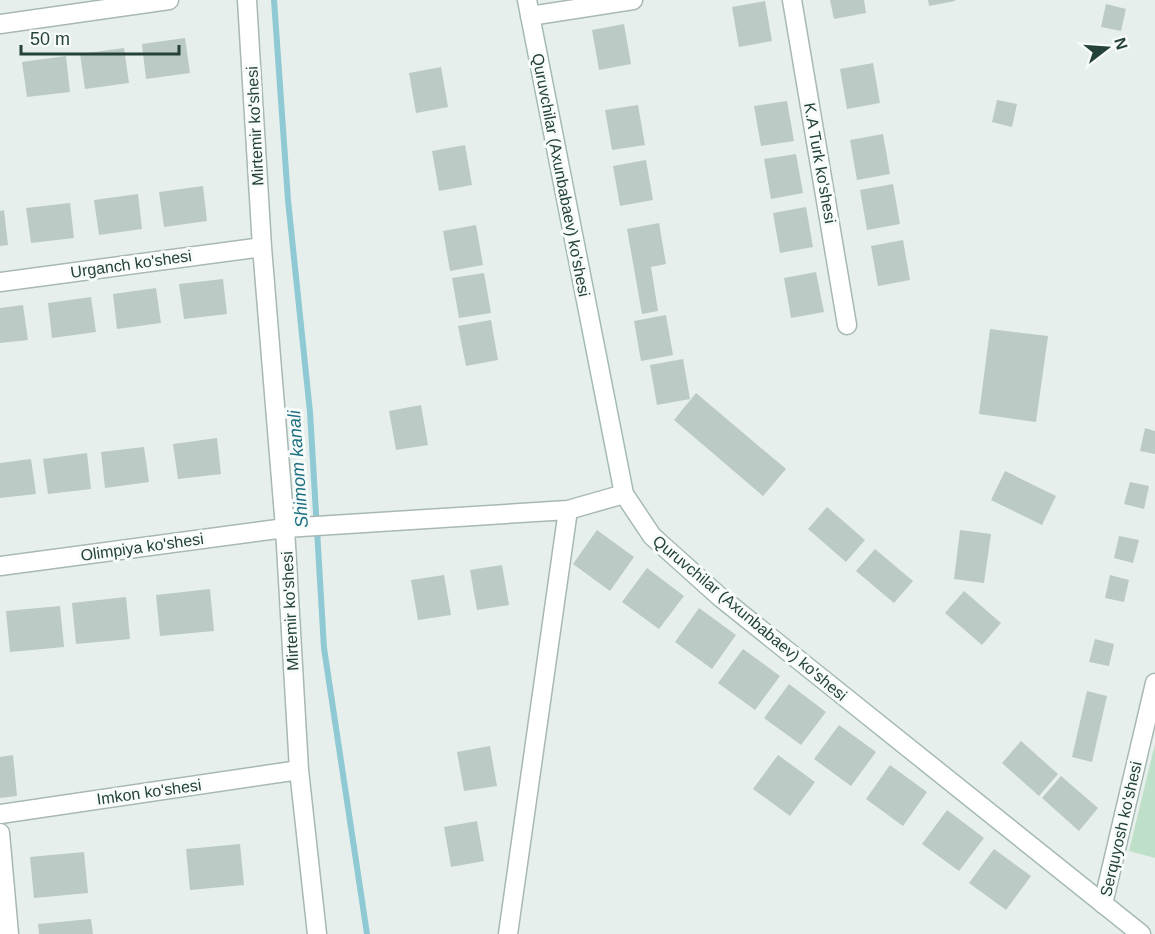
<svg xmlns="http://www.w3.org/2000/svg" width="1155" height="934" font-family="Helvetica,sans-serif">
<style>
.green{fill:#bfe0c8}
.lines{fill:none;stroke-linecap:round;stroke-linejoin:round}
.stream{stroke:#8ec9d4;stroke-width:6}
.building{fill:#bbcac4}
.minor-casing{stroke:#a8b8b2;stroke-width:21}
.tertiary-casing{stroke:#a8b8b2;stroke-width:21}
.secondary-casing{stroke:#a4bbb3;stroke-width:21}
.minor{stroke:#fff;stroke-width:18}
.tertiary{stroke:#fff;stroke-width:18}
.secondary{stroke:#fff;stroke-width:18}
.labels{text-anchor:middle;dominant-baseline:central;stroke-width:6;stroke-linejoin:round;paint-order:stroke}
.street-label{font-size:16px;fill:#24423a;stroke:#f7fbf9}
.water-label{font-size:18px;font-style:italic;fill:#1c6f80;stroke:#f7fbf9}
</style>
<rect width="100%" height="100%" fill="#e6efeb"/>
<path class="green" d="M1155 744V858L1129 851Z"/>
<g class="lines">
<path class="stream" d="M274 0 288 200 310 412 324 648 367 934"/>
</g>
<path class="building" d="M830 0H864L866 13 834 19Z
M928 0H955V1L929 6Z
M765 1 772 41 739 47 732 7Z
M1106 4 1126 9 1121 31 1101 27Z
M624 24 631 64 599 70 592 30Z
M185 38 190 73 146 79 142 44Z
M124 48 129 83 85 89 80 54Z
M66 56 70 92 27 97 22 62Z
M873 63 880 103 847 109 840 69Z
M441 67 448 107 416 113 409 73Z
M997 100 1017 104 1012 127 992 122Z
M787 101 794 141 761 146 754 106Z
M638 105 645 145 612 150 605 110Z
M883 134 890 174 857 180 850 140Z
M465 145 472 185 439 191 432 151Z
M796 154 803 193 771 199 764 159Z
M646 160 653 200 620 206 613 166Z
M893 184 900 224 867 230 860 190Z
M203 186 207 221 164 227 159 192Z
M138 194 142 229 99 235 94 200Z
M70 203 74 238 31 243 26 208Z
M806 207 813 247 780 253 773 213Z
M4 210 8 245 0 246V211Z
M659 223 666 264 651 267 658 311 642 314 627 229Z
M476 225 483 265 450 271 443 231Z
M903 240 910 280 878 286 871 246Z
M816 272 824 312 791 318 784 278Z
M484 273 491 313 459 318 452 278Z
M223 279 227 314 184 319 179 284Z
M156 288 161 323 117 329 113 294Z
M91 297 96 332 52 338 48 303Z
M23 305 28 340 0 343V308Z
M666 315 673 355 641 361 634 321Z
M491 320 498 360 466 366 458 326Z
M990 329 1048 336 1036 422 979 414Z
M683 359 690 399 657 405 650 365Z
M696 393 786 469 763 496 674 420Z
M421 405 428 445 396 450 389 411Z
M1145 428 1155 431V454L1140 451Z
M217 438 221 474 178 479 173 444Z
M144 447 149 482 105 488 101 452Z
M87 453 91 489 48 494 43 459Z
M31 459 36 494 0 498V463Z
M1005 471 1056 496 1042 525 991 500Z
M1130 482 1149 486 1144 509 1124 504Z
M827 507 865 540 846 562 808 529Z
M597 530 634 557 610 591 573 564Z
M960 530 991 534 984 583 954 579Z
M1119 536 1139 540 1133 563 1114 558Z
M875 549 913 581 894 603 856 571Z
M502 565 509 605 477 610 470 570Z
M647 568 684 596 659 629 622 602Z
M444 575 451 615 418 620 411 580Z
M1110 575 1129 580 1124 602 1105 598Z
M210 589 214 631 160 636 156 595Z
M964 591 1001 623 982 645 945 613Z
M126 597 130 639 76 644 72 603Z
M60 606 64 647 10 652 6 611Z
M699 608 736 635 712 669 675 642Z
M1095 639 1114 644 1109 666 1089 662Z
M743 649 780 676 755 710 718 683Z
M789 684 826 712 801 745 764 718Z
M1087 691 1107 696 1092 762 1072 757Z
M839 725 876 752 851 786 814 759Z
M1021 741 1058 774 1039 796 1002 763Z
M490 746 497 786 464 791 457 752Z
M13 755 17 796 0 798V757Z
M778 755 815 782 790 816 753 789Z
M890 765 927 792 903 826 866 799Z
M1061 776 1098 808 1079 831 1042 798Z
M947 810 984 838 959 871 922 844Z
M477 821 484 861 451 867 444 827Z
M240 844 244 885 190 890 186 849Z
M994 849 1031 876 1006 910 969 883Z
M84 852 88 893 34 898 30 857Z
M91 919 93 934H39L38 924Z"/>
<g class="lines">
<defs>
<path id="minor" d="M247 0 262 247 285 528 299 770 317 934
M792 0 847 325
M530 16 633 0
M0 24 169 0
M0 282 262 247
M0 566 285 528 568 510 624 494
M0 814 299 770
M0 833 9 934
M508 934 568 510"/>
<path id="tertiary" d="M1103 904 1155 683"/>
<path id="secondary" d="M527 0 624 494 652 536 720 597 1141 934"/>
</defs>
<use href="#minor" class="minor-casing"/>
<use href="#tertiary" class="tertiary-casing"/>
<use href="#secondary" class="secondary-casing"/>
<use href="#minor" class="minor"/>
<use href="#tertiary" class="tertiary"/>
<use href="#secondary" class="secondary"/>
</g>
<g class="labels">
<g class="street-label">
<text transform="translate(255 126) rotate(-93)">Mirtemir ko'shesi</text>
<text transform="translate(820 163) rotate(80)">K.A Turk ko'shesi</text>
<text transform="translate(561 175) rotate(79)">Quruvchilar (Axunbabaev) ko'shesi</text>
<text transform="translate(131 264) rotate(-8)">Urganch ko'shesi</text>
<text transform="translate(142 547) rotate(-8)">Olimpiya ko'shesi</text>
<text transform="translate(290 611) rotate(-93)">Mirtemir ko'shesi</text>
<text transform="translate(750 618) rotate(40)">Quruvchilar (Axunbabaev) ko'shesi</text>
<text transform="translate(149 792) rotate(-8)">Imkon ko'shesi</text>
<text transform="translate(1121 829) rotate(-77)">Serquyosh ko'shesi</text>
</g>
<g class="water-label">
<text transform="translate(298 469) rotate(-94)">Shimom kanali</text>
</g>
</g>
<g transform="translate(1107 48) rotate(73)" stroke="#f7fbf9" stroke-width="4.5" paint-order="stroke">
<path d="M0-4.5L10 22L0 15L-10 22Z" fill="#24423a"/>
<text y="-9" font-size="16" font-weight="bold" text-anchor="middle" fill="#24423a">N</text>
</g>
<path d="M21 45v9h158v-9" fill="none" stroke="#24423a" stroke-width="3"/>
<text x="30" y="45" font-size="18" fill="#24423a" stroke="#f7fbf9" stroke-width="4.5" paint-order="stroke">50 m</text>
</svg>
